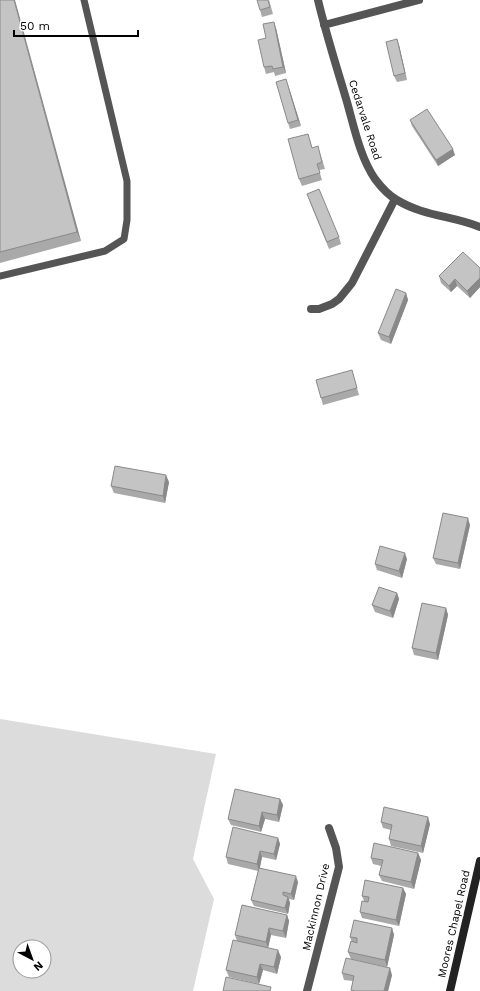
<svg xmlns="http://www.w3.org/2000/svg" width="480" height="991" font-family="'Work Sans',sans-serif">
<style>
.green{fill:#dcdcdc;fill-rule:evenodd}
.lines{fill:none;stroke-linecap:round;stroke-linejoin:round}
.lane{stroke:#555;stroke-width:7}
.street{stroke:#555;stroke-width:8}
.secondary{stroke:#222;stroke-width:8}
.wall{fill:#a9a9a9}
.shaded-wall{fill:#898989}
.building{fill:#c4c4c4;stroke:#898989}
.labels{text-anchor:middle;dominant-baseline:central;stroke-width:3;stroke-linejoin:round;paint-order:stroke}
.street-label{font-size:11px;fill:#000;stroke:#fff}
</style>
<rect width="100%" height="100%" fill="#fff"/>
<path class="green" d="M0 719 216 754 193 859 214 899 193 991H0ZM20 947H44V971H20Z"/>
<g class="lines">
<path class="lane" d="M0 276 105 251 124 239 127 220V181L84 0"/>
<path class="street" d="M318 0C326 34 337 68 347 102 354 127 360 157 375 179 381 187 388 195 397 200 423 216 453 216 480 227
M324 25 419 0
M311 309H319L332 304 339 299 352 283 395 199
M307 991 339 867 336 848 329 828"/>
<path class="secondary" d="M450 991 480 861"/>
</g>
<path class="wall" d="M0 0 81 241 0 263Z
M269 0 273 14 262 17 260 10Z
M276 28 286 73 275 76 274 72 266 74 264 67 266 38Z
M399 45 407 80 397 82 394 76Z
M288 85 301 126 290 129 288 123Z
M410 120 455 155 438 166 412 126Z
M310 140 312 148 320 153 325 169 319 170 322 180 302 186 299 179Z
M309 200 339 237 341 244 329 249Z
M480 268V287L470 298 457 286 451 292 441 283 439 276Z
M406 293 408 300 391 344 381 340 378 333Z
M352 370 359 395 323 405 321 398Z
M169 482 165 503 114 493 111 486Z
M470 525 460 569 436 564 433 558Z
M407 559 402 578 377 570 375 564Z
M397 593 399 599 393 618 375 612 372 605Z
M446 608 448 615 438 660 414 655 412 648Z
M280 799 283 805 279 822 265 819 261 832 231 825 228 819Z
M381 822 430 824 423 853 391 846 389 839 391 830 383 828Z
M278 838 280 844 276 860 262 857 260 868 298 882 294 900 289 899 290 903 288 914 254 906 251 900 258 871 228 864 226 857Z
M418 853 421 860 414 889 382 881 379 875 381 866 373 864 371 858Z
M403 888 406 894 399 926 362 918 360 912 364 901 362 896Z
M287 915 289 921 286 938 271 935 268 948 281 957 277 974 263 970 259 984 229 977 226 970 237 941 235 935Z
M392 928 394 935 387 967 351 959 348 952 352 942 350 937Z
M342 973 392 975 388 991H351V990L353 981 344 980Z"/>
<path class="shaded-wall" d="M14 0H15L81 241 77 232Z
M274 22 276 28 286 73 283 67Z
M397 39 399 45 407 80 405 73Z
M286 79 288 85 301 126 298 120Z
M453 149 455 155 438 166 436 160Z
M480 278V287L470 298 467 291Z
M455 279 457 286 451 292 449 286Z
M406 293 408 300 391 344 389 337Z
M166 475 169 482 165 503 163 496Z
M468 518 470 525 460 569 458 563Z
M405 553 407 559 402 578 399 571Z
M397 593 399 599 393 618 390 611Z
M446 608 448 615 438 660 436 653Z
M280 799 283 805 279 822 277 815Z
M262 812 265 819 261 832 259 826Z
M428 817 430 824 423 853 421 846Z
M278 838 280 844 276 860 274 854Z
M260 851 262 857 259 871 257 864Z
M418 853 421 860 414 889 411 882Z
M296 876 298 882 294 900 291 894Z
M403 888 406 894 399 926 396 920Z
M288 897 290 903 288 914 285 908Z
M287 915 289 921 286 938 283 931Z
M269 928 271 935 268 948 266 942Z
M392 928 394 935 387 967 385 960Z
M278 950 281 957 277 974 274 967Z
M260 964 263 970 259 984 257 977Z
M390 968 392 975 388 991H384Z"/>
<path class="building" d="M0 0H14L77 232 0 252Z
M257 0H268L270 7 260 10Z
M274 22 283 67 273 69 272 66 264 67 258 40 266 38 263 24Z
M397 39 405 73 394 76 386 42Z
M286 79 298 120 288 123 276 82Z
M427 109 453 149 436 160 410 120Z
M308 134 312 148 318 146 322 162 317 164 320 173 299 179 288 139Z
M319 189 339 237 327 242 307 194Z
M463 252 480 268V278L467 291 455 279 449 286 439 276Z
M396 289 406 293 389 337 378 333Z
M352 370 357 388 321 398 316 380Z
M115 466 166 475 163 496 111 486Z
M443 513 468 518 458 563 433 558Z
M380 546 405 553 399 571 375 564Z
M379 587 397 593 390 611 372 605Z
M422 603 446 608 436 653 412 648Z
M235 789 280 799 277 815 262 812 259 826 228 819Z
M384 807 428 817 421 846 389 839 392 825 381 822Z
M233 827 278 838 274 854 260 851 257 864 226 857Z
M374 843 418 853 411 882 379 875 383 860 371 858Z
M259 868 296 876 291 894 283 892V895L288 897 285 908 251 900Z
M365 880 403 888 396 920 360 912 362 901 368 902 369 897 362 896Z
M242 905 287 915 283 931 269 928 266 942 235 935Z
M354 920 392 928 385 960 348 952 351 941 357 943V938L350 937Z
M233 940 278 950 274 967 260 964 257 977 226 970Z
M346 958 390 968 384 991H355L351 990 354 976 342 973Z
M226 977 271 987 270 991H223Z"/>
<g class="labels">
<g class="street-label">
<text transform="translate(365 120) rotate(72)">Cedarvale Road</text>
<text transform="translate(316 907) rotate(-77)">Mackinnon Drive</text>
<text transform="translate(454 924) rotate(-77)">Moores Chapel Road</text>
</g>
</g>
<g transform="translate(32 959) rotate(139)"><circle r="19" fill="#ffffff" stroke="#999999"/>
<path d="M0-3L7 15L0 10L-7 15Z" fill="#000000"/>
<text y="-6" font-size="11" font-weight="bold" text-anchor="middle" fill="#000000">N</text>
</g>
<path d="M14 30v6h124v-6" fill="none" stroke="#000000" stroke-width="2"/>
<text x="20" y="30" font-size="12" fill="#000000" stroke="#ffffff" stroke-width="3" paint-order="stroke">50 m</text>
</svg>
